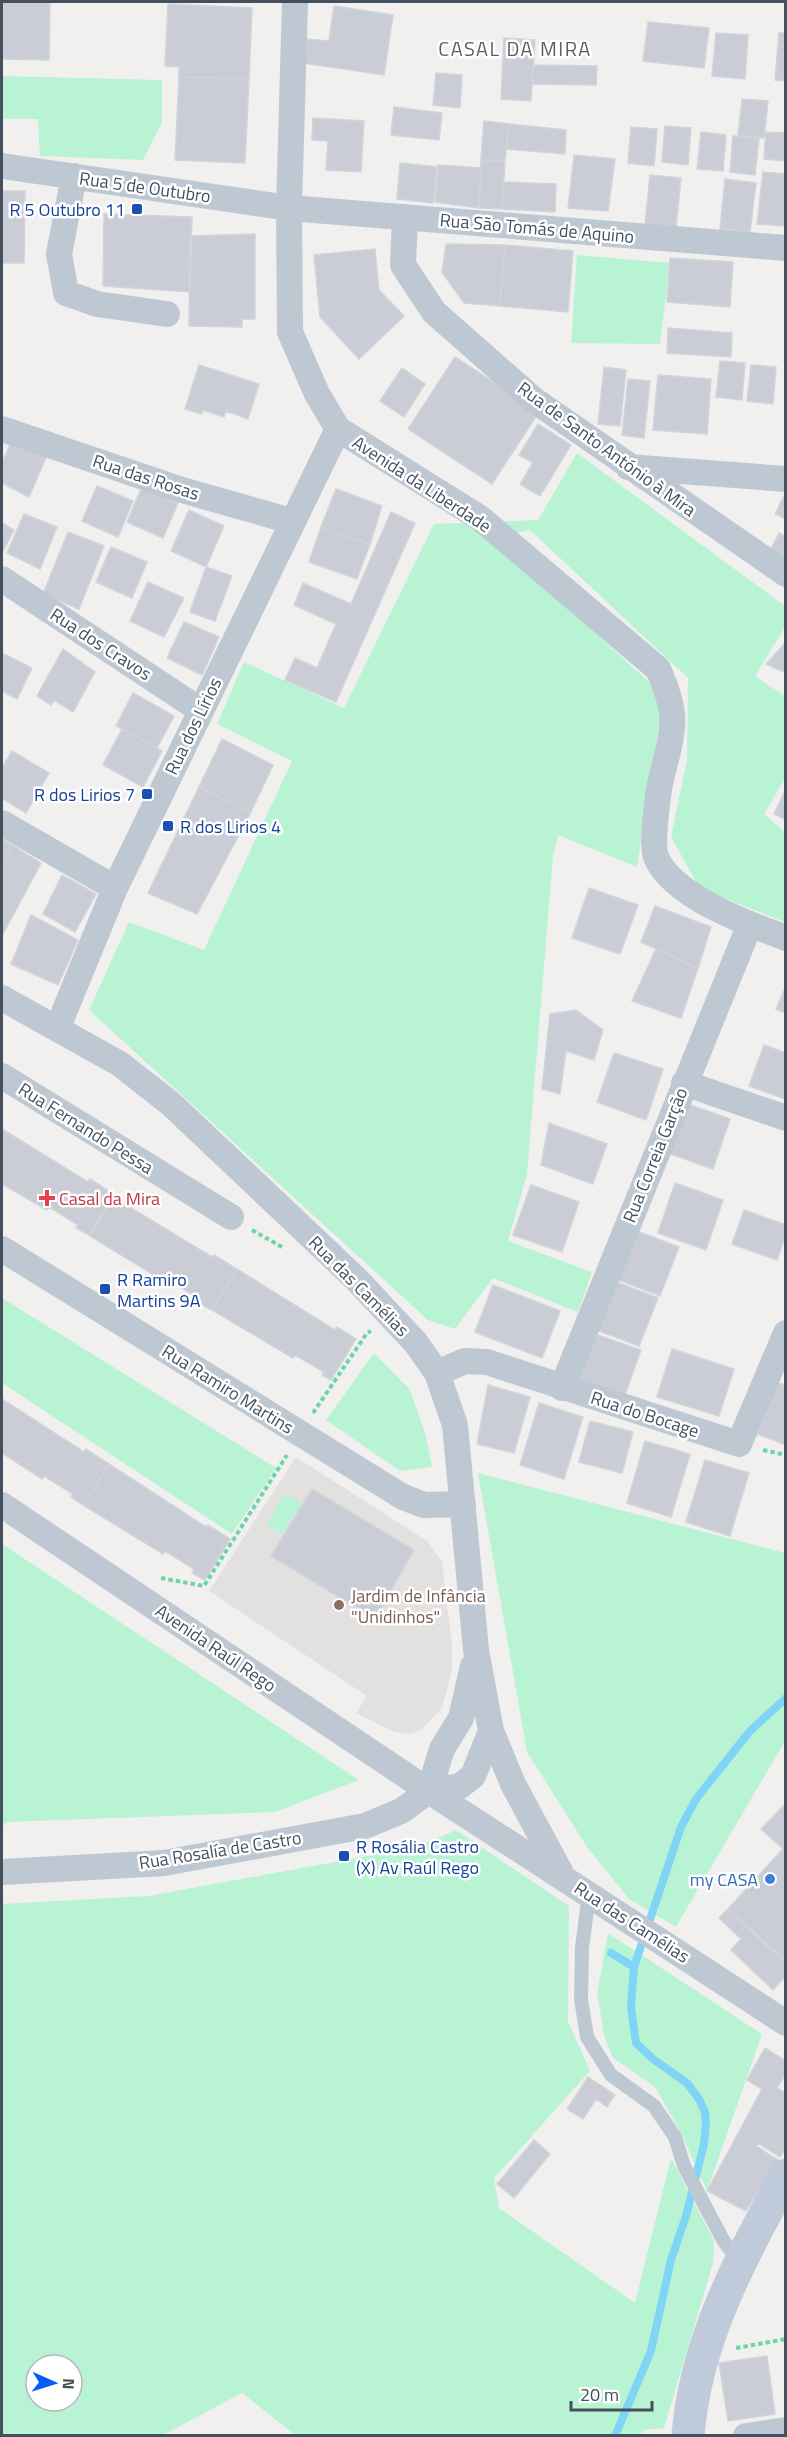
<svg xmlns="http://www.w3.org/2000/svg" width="787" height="2437" font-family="'Titillium Web',sans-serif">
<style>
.education{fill:#e3e0e0}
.green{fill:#b8f4d4;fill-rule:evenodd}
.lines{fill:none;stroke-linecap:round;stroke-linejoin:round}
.stream{stroke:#80d4f6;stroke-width:8}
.building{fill:#cacdd5;stroke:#d2d4db;stroke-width:1.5}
.path{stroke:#6cd6aa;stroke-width:4;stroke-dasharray:4.5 3;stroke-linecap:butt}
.lane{stroke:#bec8d3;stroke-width:14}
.street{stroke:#bec8d3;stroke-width:26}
.secondary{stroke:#bfcada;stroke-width:33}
.transit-dot{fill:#1a4fb4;stroke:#fff;stroke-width:2}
.health-dot{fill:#e0444e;stroke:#fff;stroke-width:2}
.education-dot{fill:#8d6e63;stroke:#fff;stroke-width:2}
.shop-dot{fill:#3f7fe0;stroke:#fff;stroke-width:2}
.labels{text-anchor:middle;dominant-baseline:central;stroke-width:5;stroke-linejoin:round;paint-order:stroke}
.street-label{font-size:18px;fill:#45505f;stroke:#fff}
.transit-label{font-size:18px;fill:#164399;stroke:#fff;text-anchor:start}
.health-label{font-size:18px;fill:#be3a42;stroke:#fff;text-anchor:start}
.education-label{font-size:18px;fill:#785e54;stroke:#fff;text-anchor:start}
.shop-label{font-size:18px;fill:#366cbe;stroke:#fff;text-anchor:end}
.neighbourhood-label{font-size:20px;letter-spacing:1.5px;fill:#5b5e65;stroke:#fff}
</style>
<rect width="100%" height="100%" fill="#f2efef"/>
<path class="education" d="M296 1457 427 1541 442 1562 452 1644V1670L442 1708 420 1731 407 1734 392 1731 356 1713 367 1696 209 1591Z"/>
<path class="green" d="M2 76 162 80V123L143 160 40 156 38 119H2Z
M577 255 670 263 660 344 571 343Z
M577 453 785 606V627L755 676 785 696V778L764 814 785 832V922L700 889 671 837 687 760 688 678 530 530 492 538 650 683 661 713 637 867 558 835 553 857 527 1174 508 1241 592 1272 578 1312 493 1278 455 1329 428 1320 89 1010 129 922 204 950 292 761 217 724 244 662 344 708 434 524 538 520Z
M2 1298 276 1468 232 1534 2 1383Z
M374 1353 410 1390 425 1433 432 1467 400 1471 326 1420Z
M478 1473 785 1553V1741L676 1927 629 1899 587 1847 527 1752Z
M285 1493 302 1504 282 1534 266 1524Z
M2 1544 359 1780 275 1812 8 1822 2 1825Z
M456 1830 569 1906 568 2021 590 2071 494 2178 499 2208 635 2303 671 2158 714 2241 713 2263 664 2428 644 2430 638 2436 295 2435 242 2393 163 2435H2V1904L148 1896 417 1847ZM36 2365H72V2401H36Z
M608 1933 762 2034 707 2191 680 2131 655 2087 613 2058 605 2039 597 1994Z"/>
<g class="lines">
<path class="stream" d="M611 1953 634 1967
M615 2436 651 2351 671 2260 686 2216 704 2144 706 2123 705 2112 699 2099 687 2083 653 2059 636 2043 631 2007 634 1967 681 1827 696 1799 750 1731 786 1698"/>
</g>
<path class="building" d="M2 2H50L49 60 2 59Z
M168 4 252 8 249 79 179 77V67L165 66Z
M334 6 393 15 384 75 304 63 307 39 329 41Z
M648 22 709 28 704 68 643 61Z
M716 33 748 35 745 79 712 76Z
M779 33H786V81L775 80Z
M504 38 535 40 531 101 501 99Z
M533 65 597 66 596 85 532 84Z
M436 73 462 75 460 108 433 105Z
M179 77 249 79 245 163 175 160Z
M742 99 768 101 764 138 738 135Z
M394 107 442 113 439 140 391 135Z
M313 118 364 121 361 172 326 170 328 141 312 140Z
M484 121 509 124 505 161 481 160Z
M509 124 566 130 565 154 506 149Z
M665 126 691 128 688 165 662 162Z
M631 127 657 129 654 166 628 163Z
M701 132 726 135 723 171 697 169Z
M766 132 786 133V161L764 159Z
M733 136 759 139 755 175 730 172Z
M574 155 615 159 608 211 568 208Z
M481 160 505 161 502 209 479 208Z
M400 163 437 167 433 203 397 199Z
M438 165 481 168 479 208 435 202Z
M763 172 786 174V226L757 224Z
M650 175 681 178 676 228 645 225Z
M725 179 756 183 750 232 720 229Z
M504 182 556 184 555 212 502 209Z
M2 191H25L24 263H2Z
M104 214 192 217 190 292 103 286Z
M255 234V319H242V327L189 326 190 236Z
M446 244 505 245 500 306 464 303 442 272Z
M505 245 573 251 568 312 500 306Z
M375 249 379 290 404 316 359 359 320 317 314 255Z
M670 258 733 262 730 307 667 302Z
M668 328 732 333 731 357 667 353Z
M455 357 539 412 492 484 408 429Z
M720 361 745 363 742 400 716 397Z
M199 365 259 384 248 419 226 411 224 417 203 410 202 414 185 409Z
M751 365 776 367 773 404 747 401Z
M604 367 626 370 620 426 598 424Z
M402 368 425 384 404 417 380 401Z
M658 375 711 379 707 434 653 430Z
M628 379 650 381 644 438 622 435Z
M538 424 571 445 540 496 520 484 533 463 519 455Z
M10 445 47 455 29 497 2 483V463Z
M97 486 133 501 118 537 82 521Z
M142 487 178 503 163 538 127 522Z
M336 489 382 506 370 544 321 527Z
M786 492V519L775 514Z
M189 510 224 526 206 567 171 551Z
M391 512 415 523 336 702 285 680 295 658 317 668 336 624 294 605 303 583 351 604Z
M24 514 57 527 40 569 7 553Z
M2 523 14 530 2 553Z
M321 527 370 544 357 579 309 562Z
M68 532 104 546 79 609 43 594Z
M779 533 786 537V560L770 551Z
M111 547 147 562 132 598 96 582Z
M206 567 232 576 215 621 190 612Z
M148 582 184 598 164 637 130 621Z
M184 622 219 637 202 675 167 658Z
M786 642V673L766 664Z
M63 649 95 672 73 712 54 700 51 705 37 696Z
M2 653 32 668 17 699 2 691Z
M133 693 174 716 157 748 116 726Z
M122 729 162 751 143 787 103 765Z
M222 739 273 765 251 812 199 787Z
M12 751 49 773 26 813 2 798V768Z
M199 787 251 812 197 914 148 893Z
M786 789V820L774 814Z
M2 839 12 845 2 868Z
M12 845 41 863 2 936V868Z
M62 875 96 894 75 932 43 914Z
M589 888 638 905 620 954 572 938Z
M655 906 711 927 698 968 641 942Z
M31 915 78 940 58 985 11 964Z
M656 949 698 968 681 1018 632 1001Z
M786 986V1013L776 1009Z
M576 1010 603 1030 594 1060 566 1051 560 1094 542 1089 550 1014Z
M764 1045 786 1053 785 1099 749 1086Z
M614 1053 663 1069 646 1120 597 1102Z
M682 1102 730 1119 713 1169 665 1152Z
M549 1123 607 1144 593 1184 541 1165Z
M2 1129 88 1182 90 1179 114 1194 89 1235 76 1228 78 1225 49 1207 47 1210 2 1184Z
M675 1183 723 1200 706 1250 658 1233Z
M531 1185 579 1202 562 1252 513 1235Z
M113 1197 212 1257 214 1255 237 1269 212 1310 199 1303 201 1300 172 1282 170 1285 90 1236Z
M744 1210 786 1225V1234L777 1260 732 1244Z
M637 1231 679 1247 660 1296 619 1280Z
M237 1269 335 1330 337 1327 356 1339 331 1380 322 1375 324 1372 295 1355 293 1358 212 1310Z
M616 1282 658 1298 639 1346 597 1330Z
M493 1285 560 1311 542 1358 475 1332Z
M592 1333 641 1350 623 1400 575 1383Z
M672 1349 734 1369 719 1416 657 1397Z
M778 1383 786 1385V1445L758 1434Z
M488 1385 530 1397 514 1453 477 1444Z
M2 1399 84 1452 86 1449 109 1464 83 1505 71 1497 73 1494 44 1476 42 1479 2 1453Z
M539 1403 583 1417 564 1479 520 1465Z
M590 1421 633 1432 622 1473 579 1462Z
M645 1441 690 1454 671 1517 627 1503Z
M705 1460 749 1473 730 1536 686 1522Z
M109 1464 206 1527 208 1525 230 1539 205 1580 192 1573 194 1569 165 1551 163 1554 83 1505Z
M312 1489 414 1550 375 1619 271 1556Z
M786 1803V1961L784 1962 728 1909 783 1849 761 1829Z
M728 1909 786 1961V1976L773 1990 731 1950 741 1939 719 1918Z
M765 2048 786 2061V2074L777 2088 786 2093V2148L780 2157 758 2143 756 2146 778 2160 746 2211 707 2191 762 2089 747 2080Z
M588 2077 615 2095 607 2107 596 2099 583 2119 567 2109Z
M534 2140 550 2154 514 2198 497 2184Z
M767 2356 775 2414 728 2421 719 2363Z"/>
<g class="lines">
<path class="path" d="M252 1230 282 1247
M313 1413 367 1333 371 1331
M763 1450 786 1455
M161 1578 204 1586 287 1455
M736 2348 786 2339"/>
<path class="lane" d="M589 1894 582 1948 581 1999 587 2037 611 2075 654 2106 675 2137 684 2166 723 2240 739 2262"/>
<path class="street" d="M295 2 289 208 290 332 317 394 338 429 480 518 658 669C679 716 674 727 662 775 658 791 651 843 656 857 672 896 748 924 786 938
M2 166 289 208 786 248
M74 176 59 254 66 293 97 304 167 314
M405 217 403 265 434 312 534 400 786 574
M2 429 182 490 291 521
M628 467 786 479
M2 579 200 710
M2 823 115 888
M2 998 120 1064 171 1104 356 1279 416 1343 437 1373 455 1425 476 1650 491 1731 513 1784 563 1877
M58 1027 115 888 338 429
M2 1076 231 1217
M684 1083 786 1118
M2 1249 403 1497 424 1505 463 1504
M437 1373 465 1361 487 1362 739 1444 786 1333
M562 1388 750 924
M2 1505 429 1791 786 2023
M429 1791 442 1749 461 1718 473 1666
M2 1872 164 1863 365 1826 401 1811 429 1791 460 1786 473 1776 491 1731
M746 2436 786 2430"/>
<path class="secondary" d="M688 2436C695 2340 742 2257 786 2175"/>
</g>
<g class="transit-dot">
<rect x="131" y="203" width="12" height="12" rx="3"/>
<rect x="141" y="788" width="12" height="12" rx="3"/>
<rect x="162" y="820" width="12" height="12" rx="3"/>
<rect x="99" y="1283" width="12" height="12" rx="3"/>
<rect x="338" y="1850" width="12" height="12" rx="3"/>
</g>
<path class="health-dot" d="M44 1189h6v6h6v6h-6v6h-6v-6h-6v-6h6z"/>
<circle class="education-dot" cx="339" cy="1605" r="6"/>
<circle class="shop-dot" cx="770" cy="1879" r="6"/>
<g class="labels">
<g class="street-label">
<text transform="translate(145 187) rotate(8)">Rua 5 de Outubro</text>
<text transform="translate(537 228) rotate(5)">Rua São Tomás de Aquino</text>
<text transform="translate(607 449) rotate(36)">Rua de Santo António à Mira</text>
<text transform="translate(146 477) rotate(18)">Rua das Rosas</text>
<text transform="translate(422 484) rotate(33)">Avenida da Liberdade</text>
<text transform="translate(101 644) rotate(33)">Rua dos Cravos</text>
<text transform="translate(193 726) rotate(-64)">Rua dos Lírios</text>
<text transform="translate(86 1128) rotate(32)">Rua Fernando Pessa</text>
<text transform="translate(655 1155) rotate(-68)">Rua Correia Garção</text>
<text transform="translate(359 1286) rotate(45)">Rua das Camélias</text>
<text transform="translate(228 1389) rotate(32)">Rua Ramiro Martins</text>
<text transform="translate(645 1414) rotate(18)">Rua do Bocage</text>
<text transform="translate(216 1648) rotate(34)">Avenida Raúl Rego</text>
<text transform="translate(220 1850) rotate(-9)">Rua Rosalía de Castro</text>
<text transform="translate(632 1922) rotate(33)">Rua das Camélias</text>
</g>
<g class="transit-label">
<text x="125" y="209" text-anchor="end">R 5 Outubro 11</text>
<text x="135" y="794" text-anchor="end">R dos Lirios 7</text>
<text x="180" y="826">R dos Lirios 4</text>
<text x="117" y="1279">R Ramiro<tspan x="117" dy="21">Martins 9A</tspan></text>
<text x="356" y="1846">R Rosália Castro<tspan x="356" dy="21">(X) Av Raúl Rego</tspan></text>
</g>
<g class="health-label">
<text x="59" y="1198">Casal da Mira</text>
</g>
<g class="education-label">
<text x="351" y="1595">Jardim de Infância<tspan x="351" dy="21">"Unidinhos"</tspan></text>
</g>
<g class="shop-label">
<text x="758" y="1879">my CASA</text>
</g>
<g class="neighbourhood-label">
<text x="515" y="48">CASAL DA MIRA</text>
</g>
</g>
<rect width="787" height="2437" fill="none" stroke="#45505f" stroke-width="6"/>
<g transform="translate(54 2383) rotate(93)"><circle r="28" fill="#ffffff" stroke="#b5b9bf" stroke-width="1.5"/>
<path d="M0-4.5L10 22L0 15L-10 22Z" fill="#055bf5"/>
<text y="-9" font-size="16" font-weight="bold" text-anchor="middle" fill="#45505f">N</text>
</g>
<path d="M571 2401v9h81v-9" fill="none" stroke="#45505f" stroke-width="3"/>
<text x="580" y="2401" font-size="18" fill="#45505f" stroke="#ffffff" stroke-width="4.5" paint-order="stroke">20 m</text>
</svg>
